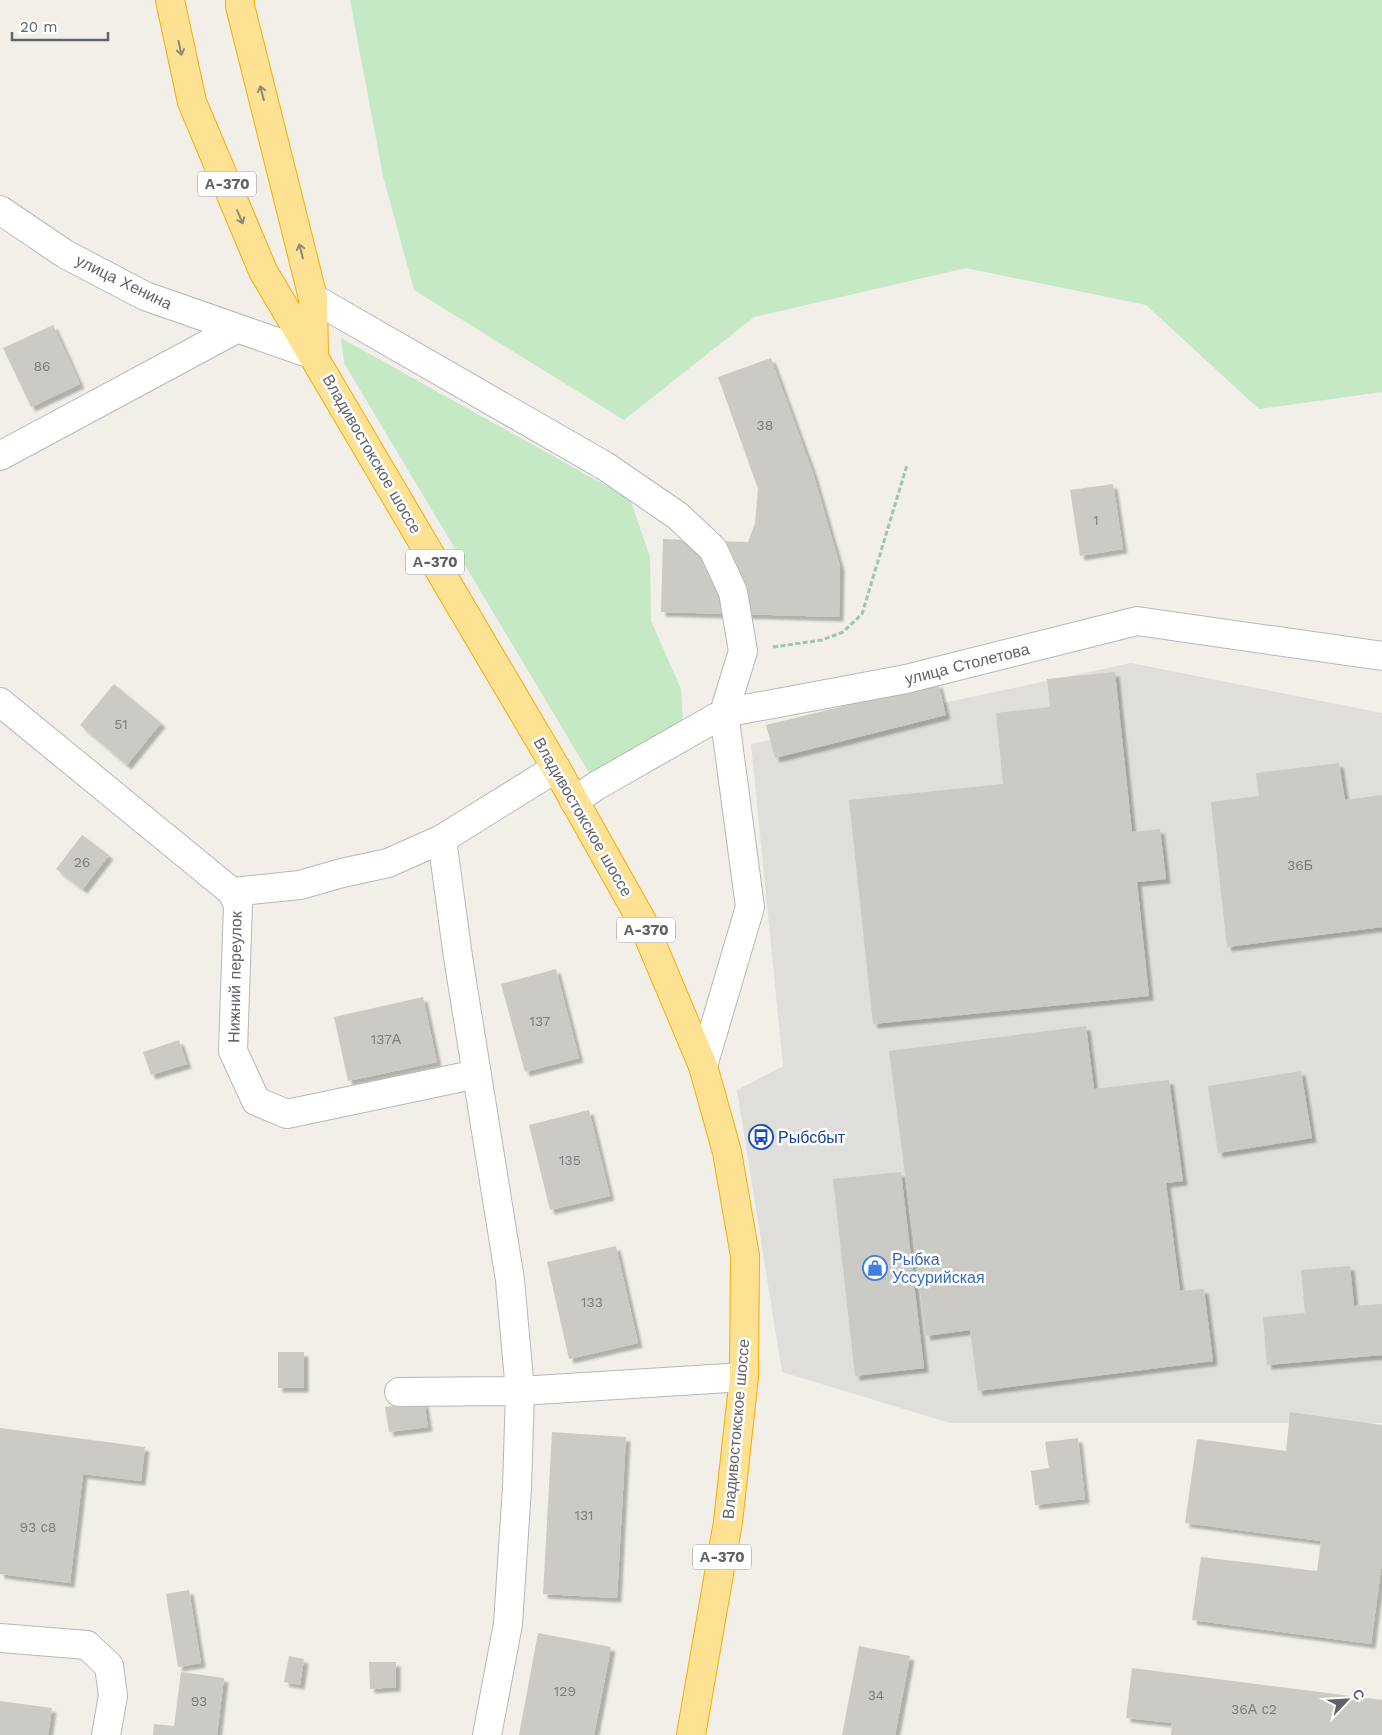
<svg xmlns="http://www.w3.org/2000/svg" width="1382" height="1735" font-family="'Work Sans',sans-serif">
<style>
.industrial{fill:#e0deda}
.green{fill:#c5e8c5}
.building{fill:#cccac5;filter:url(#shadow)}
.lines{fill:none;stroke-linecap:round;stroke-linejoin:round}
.minor-casing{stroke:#b5b8bc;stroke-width:30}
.highway-casing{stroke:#f9ab00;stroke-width:30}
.path{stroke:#9cc7a9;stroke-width:3;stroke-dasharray:5 2.5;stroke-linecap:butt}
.minor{stroke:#fff;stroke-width:28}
.highway{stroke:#fde293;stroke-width:28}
.oneway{stroke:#8e8975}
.labels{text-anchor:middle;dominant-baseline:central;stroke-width:5;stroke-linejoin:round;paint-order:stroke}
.number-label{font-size:14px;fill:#7a7d7f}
.shield{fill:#fff;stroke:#8f9295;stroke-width:1}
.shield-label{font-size:15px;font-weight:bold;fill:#5f6368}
.street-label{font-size:16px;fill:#5f6368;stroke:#fff}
.transit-label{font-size:16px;fill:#164399;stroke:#fff;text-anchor:start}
.shop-label{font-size:16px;fill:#366cbe;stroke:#fff;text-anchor:start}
</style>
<defs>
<filter id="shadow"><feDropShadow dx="4.5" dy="4.5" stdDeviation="1" flood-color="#0004"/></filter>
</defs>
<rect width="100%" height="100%" fill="#f1efe8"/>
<path class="industrial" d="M1131 663 1382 713V1423H950L782 1372 737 1090 783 1066 751 744Z"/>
<path class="green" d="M350 0H1382V392L1259 409 1146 305 966 268 754 317 624 420 414 290 383 176Z
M341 338 630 499 650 557 651 621 681 689 683 722 591 776 344 363Z"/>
<path class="building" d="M53 325 80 384 31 407 3 348Z
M771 358 813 473 840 566 839 617 661 612 663 539 748 542 755 523 758 489 718 377Z
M1113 484 1123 549 1080 556 1070 490Z
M1115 672 1132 832 1160 829 1166 879 1137 882 1149 996 873 1024 849 800 1003 784 996 713 1050 707 1047 679Z
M938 683 946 715 775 758 766 725Z
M114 684 161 723 127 765 80 725Z
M1339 763 1345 800 1382 795V927L1227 947 1211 802 1259 796 1256 773Z
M82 835 109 855 83 889 56 869Z
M556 969 579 1058 525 1072 501 984Z
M423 997 437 1062 348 1081 334 1017Z
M1086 1026 1094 1089 1169 1080 1183 1181 1166 1183 1180 1291 1204 1289 1213 1361 978 1391 970 1330 926 1336 889 1051Z
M179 1040 187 1064 151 1075 143 1052Z
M1301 1071 1312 1138 1218 1153 1208 1086Z
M589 1110 610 1196 550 1210 529 1125Z
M901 1172 924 1368 855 1376 833 1179Z
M616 1246 638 1343 569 1359 547 1262Z
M1350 1266 1354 1306 1382 1304V1355L1267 1365 1263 1317 1305 1313 1301 1270Z
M278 1352H304V1388H278Z
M424 1402 428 1427 389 1432 385 1407Z
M1290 1412 1382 1425V1562L1371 1644 1192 1620 1201 1557 1317 1571 1321 1541 1185 1523 1197 1439 1286 1451Z
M0 1428 145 1447 141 1481 83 1474 70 1583 0 1574Z
M552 1432 626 1437 617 1598 543 1594Z
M1078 1438 1085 1499 1035 1505 1031 1471 1049 1468 1045 1442Z
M189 1590 201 1663 178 1667 166 1594Z
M538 1633 611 1647 594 1735H519Z
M859 1646 910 1656 895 1735H842Z
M289 1656 304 1659 300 1685 284 1682Z
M369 1662H396V1687L370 1689Z
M1132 1668 1382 1700V1735H1171L1172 1723 1126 1718Z
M181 1672 224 1678 217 1735H153L154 1724 174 1726Z
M0 1701 52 1708 48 1735H0Z"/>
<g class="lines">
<defs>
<path id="minor" d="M0 210 65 254 145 296 314 355
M313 298 605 466 678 516 713 549 733 592 743 651 724 713 750 907 703 1066
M0 456 236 329
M0 702 232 892 238 905 233 1051 256 1101 287 1114 477 1074
M574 801 596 786 724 713 906 679 1137 621 1382 656
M442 839 458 957 510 1280 520 1391 517 1488 508 1624 487 1735
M232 892 300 885 342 873 388 863 442 839 556 768
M399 1392 520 1391 744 1377
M0 1638 87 1645 109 1666 113 1696 106 1735"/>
<path id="highway" d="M170 0 192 102 263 271 556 768 642 921 703 1066 727 1152 745 1256 744 1377 728 1522 691 1735
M240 0V6L313 298 314 354"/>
</defs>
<use href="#minor" class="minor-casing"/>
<use href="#highway" class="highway-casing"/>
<path class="path" d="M773 647 822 640 843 632 862 614 907 465"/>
<use href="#minor" class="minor"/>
<use href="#highway" class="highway"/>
</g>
<defs><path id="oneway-shaft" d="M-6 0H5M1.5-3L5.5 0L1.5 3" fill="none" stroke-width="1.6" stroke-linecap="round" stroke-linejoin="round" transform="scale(1.25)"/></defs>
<g class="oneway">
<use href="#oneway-shaft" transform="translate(180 48) rotate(78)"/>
<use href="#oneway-shaft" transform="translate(262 93) rotate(-104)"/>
<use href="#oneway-shaft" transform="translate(240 217) rotate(67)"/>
<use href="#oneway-shaft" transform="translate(301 251) rotate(-104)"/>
</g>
<defs>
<symbol id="bus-ring" viewBox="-11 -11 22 22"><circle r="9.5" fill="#fff" stroke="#1a4fb4" stroke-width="1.5"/><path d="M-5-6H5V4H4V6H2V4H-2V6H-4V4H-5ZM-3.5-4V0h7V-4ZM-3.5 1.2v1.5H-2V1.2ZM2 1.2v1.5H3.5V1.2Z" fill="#1a4fb4"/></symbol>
<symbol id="shop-ring" viewBox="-11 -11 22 22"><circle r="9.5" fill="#fff" stroke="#3f7fe0" stroke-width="1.5"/><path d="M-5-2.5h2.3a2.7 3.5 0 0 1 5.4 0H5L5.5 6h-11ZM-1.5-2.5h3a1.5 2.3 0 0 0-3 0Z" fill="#3f7fe0"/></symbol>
</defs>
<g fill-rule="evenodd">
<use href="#bus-ring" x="747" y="1123" width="28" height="28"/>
<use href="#shop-ring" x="861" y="1254" width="28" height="28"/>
</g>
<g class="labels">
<g class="number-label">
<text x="42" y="366">86</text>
<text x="765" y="425">38</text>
<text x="1096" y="520">1</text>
<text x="121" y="724">51</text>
<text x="82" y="862">26</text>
<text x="1300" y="865">36Б</text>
<text x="540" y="1021">137</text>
<text x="386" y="1039">137А</text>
<text x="570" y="1160">135</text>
<text x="592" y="1302">133</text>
<text x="584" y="1515">131</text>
<text x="38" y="1527">93 с8</text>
<text x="565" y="1691">129</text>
<text x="876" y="1695">34</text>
<text x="199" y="1701">93</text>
<text x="1254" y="1709">36А с2</text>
</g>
<g class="shield">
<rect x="198" y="171.5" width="58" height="25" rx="4"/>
<rect x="406" y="549.5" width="58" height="25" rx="4"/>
<rect x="617" y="917.5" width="58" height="25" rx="4"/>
<rect x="693" y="1544.5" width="58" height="25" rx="4"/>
</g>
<g class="shield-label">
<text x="227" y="184">А-370</text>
<text x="435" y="562">А-370</text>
<text x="646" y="930">А-370</text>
<text x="722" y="1557">А-370</text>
</g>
<g class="street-label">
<text transform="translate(124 282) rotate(26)">улица Хенина</text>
<text transform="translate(372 454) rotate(60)">Владивостокское шоссе</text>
<text transform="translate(967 664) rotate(-14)">улица Столетова</text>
<text transform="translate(583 817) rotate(60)">Владивостокское шоссе</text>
<text transform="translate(235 977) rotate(-89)">Нижний переулок</text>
<text transform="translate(736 1429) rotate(-85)">Владивостокское шоссе</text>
</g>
<g class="transit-label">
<text x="778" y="1137">Рыбсбыт</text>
</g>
<g class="shop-label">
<text x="892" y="1259">Рыбка<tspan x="892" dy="18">Уссурийская</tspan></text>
</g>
</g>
<g transform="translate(1347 1700) rotate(65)" stroke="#ffffff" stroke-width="4" paint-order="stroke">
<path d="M0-4L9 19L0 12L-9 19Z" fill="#5f6368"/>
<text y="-8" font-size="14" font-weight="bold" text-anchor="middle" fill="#5f6368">С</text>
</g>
<path d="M12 32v8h96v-8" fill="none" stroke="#5f6368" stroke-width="2.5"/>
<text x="20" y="32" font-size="15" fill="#5f6368" stroke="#ffffff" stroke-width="4" paint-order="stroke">20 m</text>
</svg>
